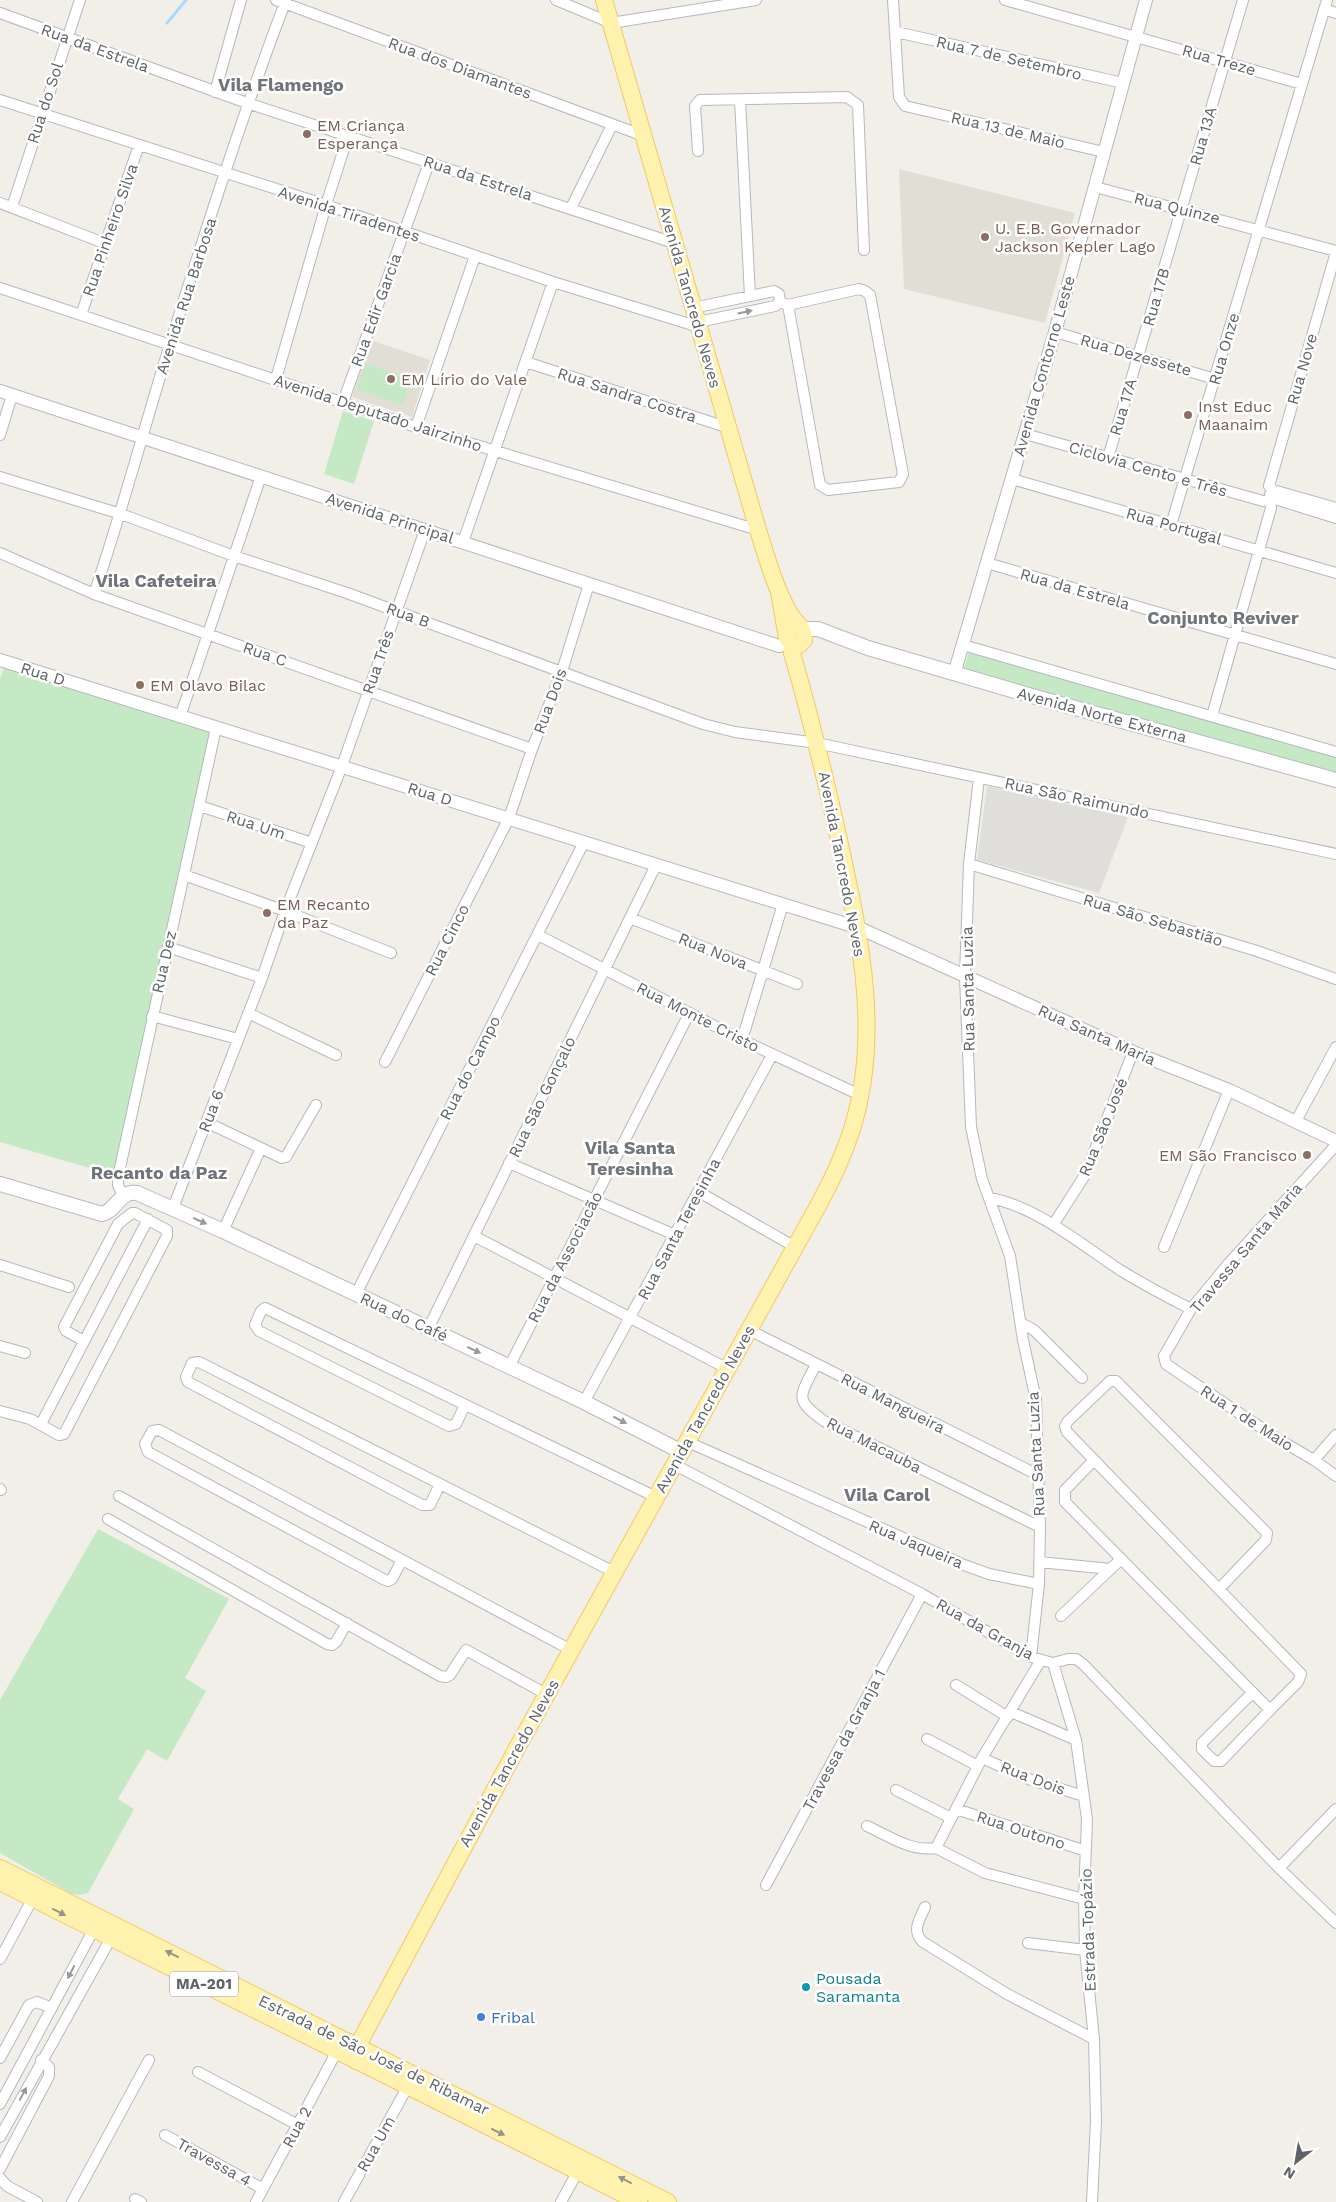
<svg xmlns="http://www.w3.org/2000/svg" width="1336" height="2202" font-family="'Work Sans',sans-serif">
<style>
.industrial{fill:#e0deda}
.education{fill:#e1ded6}
.green{fill:#c5e8c5}
.lines{fill:none;stroke-linecap:round;stroke-linejoin:round}
.stream{stroke:#aadaff;stroke-width:3}
.minor-casing{stroke:#b5b8bc;stroke-width:12}
.tertiary-casing{stroke:#b5b8bc;stroke-width:14}
.secondary-casing{stroke:#b6babf;stroke-width:16}
.primary-casing{stroke:#f2c960;stroke-width:18}
.minor{stroke:#fff;stroke-width:10}
.tertiary{stroke:#fff;stroke-width:12}
.secondary{stroke:#fff;stroke-width:14}
.primary{stroke:#fff2af;stroke-width:16}
.oneway{fill:#979a9d}
.oneway2{fill:#979581}
.education-dot{fill:#8d6e63;stroke:#fff;stroke-width:2}
.culture-dot{fill:#0f9aa8;stroke:#fff;stroke-width:2}
.shop-dot{fill:#3f7fe0;stroke:#fff;stroke-width:2}
.labels{text-anchor:middle;dominant-baseline:central;stroke-width:5;stroke-linejoin:round;paint-order:stroke}
.shield{fill:#fff;stroke:#8f9295;stroke-width:1}
.shield-label{font-size:15px;font-weight:bold;fill:#5f6368}
.street-label{font-size:16px;fill:#5f6368;stroke:#fff}
.education-label{font-size:16px;fill:#785e54;stroke:#fff;text-anchor:start}
.culture-label{font-size:16px;fill:#0d838f;stroke:#fff;text-anchor:start}
.shop-label{font-size:16px;fill:#366cbe;stroke:#fff;text-anchor:start}
.neighbourhood-label{font-size:18px;font-weight:bold;fill:#70757a;stroke:#fff}
</style>
<rect width="100%" height="100%" fill="#f1efe8"/>
<path class="industrial" d="M987 786 1128 817 1099 893 977 860Z"/>
<path class="education" d="M899 169 1075 213 1045 323 904 289Z
M371 340 430 360 412 417 352 397Z"/>
<path class="green" d="M366 363 410 380 402 405 357 389Z
M343 411 374 421 354 484 324 474Z
M969 652 1336 756V773L963 671Z
M4 668 212 731 114 1175 0 1142V679Z
M98 1529 229 1599 185 1678 206 1691 167 1761 147 1749 118 1799 134 1809 88 1893 80 1895 72 1894 0 1853V1700Z"/>
<g class="lines">
<path class="stream" d="M167 23 186 0"/>
<defs>
<path id="minor" d="M276 0 644 136
M556 0 611 23 756 0
M893 0 899 97 905 106 1104 152
M1005 0 1302 84
M1324 9 1336 13
M0 13 247 103 674 243
M896 32 1123 83
M215 92 241 0
M740 99 750 296
M0 100 326 205 553 282 699 327
M698 151 695 106 700 100 847 97 858 105 864 250
M1095 187 1336 251
M0 203 104 243
M12 207 80 0
M571 208 612 125
M1336 252 1269 486 1273 490 1336 508
M0 288 416 427 758 530
M780 302 788 305 859 289 865 291 870 295 903 474 899 482 828 490 820 485 788 305
M693 308 774 291 779 294 780 302 775 306 698 322
M81 315 139 145
M1055 332 1215 379
M526 362 729 428
M276 379 326 205 348 136
M343 402 429 163
M416 427 475 256
M1025 434 1263 501 1275 499 1336 518
M0 435 12 395
M1108 458 1243 0
M0 477 121 514 234 556 347 593 703 724 735 732 817 743 1336 854
M1012 479 1336 573
M1171 525 1327 0
M463 542 553 282
M0 553 94 594 532 749
M987 563 1336 664
M94 594C122 512 144 428 170 344 206 229 243 113 286 0
M963 645 1336 752
M1212 716 1271 508 1270 494
M180 717 261 476
M979 778 969 864 965 976 971 1127 982 1179 1010 1256 1023 1340 1036 1400 1040 1527 1039 1584 1031 1657
M200 806 312 843
M969 864 1257 951 1336 979
M184 875 285 911 391 953
M630 918 797 984
M538 935 742 1040 860 1095
M168 947 262 978
M248 1013 336 1055
M152 1016 238 1039
M742 1040 783 904
M385 1062 509 818 532 749 562 671 589 584
M1296 1121 1336 1047
M206 1122 282 1158 286 1157 316 1105
M1336 1145 1229 1263 1191 1309 1164 1356 1166 1364 1188 1379 1278 1439 1314 1460 1336 1476
M509 1163 675 1235
M699 1192 795 1247
M123 1196 118 1185V1177L216 728
M989 1198C1034 1205 1082 1245 1120 1270 1143 1284 1167 1297 1191 1309
M173 1208 262 978 285 911 342 766 425 530
M1053 1225 1085 1175 1133 1052
M223 1231 261 1148
M474 1236 728 1369
M1164 1247 1229 1090
M0 1265 69 1287
M356 1294 584 842
M1021 1323 1034 1330 1082 1378
M428 1329 656 865
M749 1330 1038 1475
M0 1346 25 1353
M816 1364C801 1396 792 1398 824 1421L1040 1527
M509 1367 689 1014
M584 1402 772 1055
M465 1405 456 1424 449 1426 259 1331 255 1325 261 1311 265 1308 656 1497
M0 1411 30 1419 59 1435 64 1434 167 1236V1230L135 1213H132L118 1224 64 1327 66 1331 84 1341
M41 1424 148 1219
M688 1442 964 1565 989 1574 1039 1584
M1094 1460 1065 1490V1502L1270 1710 1298 1682 1301 1674C1223 1593 1145 1512 1067 1432L1065 1426 1068 1421 1110 1381H1116L1267 1533 1266 1540 1219 1589
M1314 1460 1336 1435
M675 1465 922 1594 1031 1657 1053 1663 1068 1659H1076L1083 1664 1279 1868 1336 1923
M440 1484 430 1505H422L188 1382 186 1377 192 1363 199 1362 614 1572
M0 1489 1 1490
M119 1496 440 1676 446 1677 450 1675 466 1650 546 1694
M108 1519 327 1644 332 1645 336 1642 347 1623
M402 1560 392 1579 388 1581 383 1579 148 1452 145 1444 152 1431 159 1430 571 1650
M1039 1562 1111 1569
M1061 1616 1120 1560
M1053 1663 1076 1740 1087 1819 1084 1899 1085 1950 1094 2039 1096 2121 1092 2202
M956 1685 1008 1717
M1252 1693 1202 1743V1749L1214 1761H1221L1270 1710
M1011 1712 1076 1740
M927 1739 978 1766
M982 1758 1031 1780 1084 1796
M896 1790 951 1818
M956 1809 1086 1851
M867 1826C889 1836 911 1852 936 1848
M936 1848 982 1758 1041 1660
M936 1848 985 1873 1084 1899
M1279 1868 1336 1809
M766 1885 922 1594
M925 1907C920 1919 911 1931 923 1942L1007 1994 1094 2039
M1028 1943 1085 1950
M0 1959 33 1898
M0 2058 29 2005 37 2002 52 2008
M198 2072 298 2125
M0 2104 94 1929
M165 2135 263 2189
M0 2137 111 1938
M0 2169 49 2076V2067L41 2060
M0 2178 7 2186 37 2202
M135 2199 141 2202
M72 2202 149 2060
M256 2202 337 2051
M344 2202 408 2086
M561 2202 578 2171"/>
<path id="tertiary" d="M0 391 779 646 790 643
M0 660 859 928 1133 1052 1229 1090 1336 1141
M954 674 1055 332 1146 0"/>
<path id="secondary" d="M802 629H818L868 648 1039 698 1336 780
M0 1184 102 1214C116 1211 120 1190 137 1193L223 1231 584 1402 682 1452"/>
<path id="primary" d="M604 0 758 530C767 558 775 588 790 614 795 622 806 630 804 640L799 645 792 644 787 638 779 592
M0 1868 668 2202
M0 1882 639 2202
M356 2061 357 2047 517 1748 819 1204C831 1182 842 1159 850 1135 883 1039 860 936 839 840 825 777 810 715 792 653V644"/>
</defs>
<use href="#minor" class="minor-casing"/>
<use href="#tertiary" class="tertiary-casing"/>
<use href="#secondary" class="secondary-casing"/>
<use href="#primary" class="primary-casing"/>
<use href="#minor" class="minor"/>
<use href="#tertiary" class="tertiary"/>
<use href="#secondary" class="secondary"/>
<use href="#primary" class="primary"/>
</g>
<defs><path id="oneway-solid" d="M-6-.8H1V-3.2L6.5 0L1 3.2V.8H-6Z" transform="scale(1.25)"/></defs>
<g class="oneway">
<use href="#oneway-solid" transform="translate(745 312) rotate(-12)"/>
<use href="#oneway-solid" transform="translate(200 1221) rotate(24)"/>
<use href="#oneway-solid" transform="translate(474 1350) rotate(25)"/>
<use href="#oneway-solid" transform="translate(620 1420) rotate(27)"/>
<use href="#oneway-solid" transform="translate(71 1972) rotate(118)"/>
<use href="#oneway-solid" transform="translate(23 2094) rotate(-62)"/>
</g>
<g class="oneway2">
<use href="#oneway-solid" transform="translate(59 1912) rotate(27)"/>
<use href="#oneway-solid" transform="translate(172 1954) rotate(-153)"/>
<use href="#oneway-solid" transform="translate(498 2132) rotate(26)"/>
<use href="#oneway-solid" transform="translate(625 2180) rotate(-153)"/>
</g>
<g class="education-dot">
<circle cx="307" cy="134" r="5"/>
<circle cx="985" cy="237" r="5"/>
<circle cx="391" cy="379" r="5"/>
<circle cx="1188" cy="415" r="5"/>
<circle cx="140" cy="685" r="5"/>
<circle cx="267" cy="913" r="5"/>
<circle cx="1307" cy="1155" r="5"/>
</g>
<circle class="culture-dot" cx="806" cy="1987" r="5"/>
<circle class="shop-dot" cx="481" cy="2017" r="5"/>
<g class="labels">
<rect class="shield" x="170" y="1971.5" width="68" height="25" rx="4"/>
<g class="shield-label">
<text x="204" y="1984">MA-201</text>
</g>
<g class="street-label">
<text transform="translate(95 48) rotate(20)">Rua da Estrela</text>
<text transform="translate(1009 58) rotate(13)">Rua 7 de Setembro</text>
<text transform="translate(1219 60) rotate(16)">Rua Treze</text>
<text transform="translate(460 68) rotate(20)">Rua dos Diamantes</text>
<text transform="translate(45 103) rotate(-72)">Rua do Sol</text>
<text transform="translate(1008 130) rotate(13)">Rua 13 de Maio</text>
<text transform="translate(1203 136) rotate(-74)">Rua 13A</text>
<text transform="translate(478 178) rotate(18)">Rua da Estrela</text>
<text transform="translate(1177 208) rotate(14)">Rua Quinze</text>
<text transform="translate(349 214) rotate(18)">Avenida Tiradentes</text>
<text transform="translate(110 230) rotate(-71)">Rua Pinheiro Silva</text>
<text transform="translate(186 296) rotate(-72)">Avenida Rua Barbosa</text>
<text transform="translate(690 297) rotate(74)">Avenida Tancredo Neves</text>
<text transform="translate(1156 297) rotate(-74)">Rua 17B</text>
<text transform="translate(376 310) rotate(-70)">Rua Edir Garcia</text>
<text transform="translate(1224 349) rotate(-74)">Rua Onze</text>
<text transform="translate(1136 355) rotate(16)">Rua Dezessete</text>
<text transform="translate(1044 366) rotate(-74)">Avenida Contorno Leste</text>
<text transform="translate(1302 369) rotate(-74)">Rua Nove</text>
<text transform="translate(627 395) rotate(18)">Rua Sandra Costra</text>
<text transform="translate(1123 407) rotate(-73)">Rua 17A</text>
<text transform="translate(378 413) rotate(18)">Avenida Deputado Jairzinho</text>
<text transform="translate(1148 469) rotate(16)">Ciclovia Cento e Três</text>
<text transform="translate(390 518) rotate(18)">Avenida Principal</text>
<text transform="translate(1174 526) rotate(16)">Rua Portugal</text>
<text transform="translate(1075 589) rotate(16)">Rua da Estrela</text>
<text transform="translate(408 615) rotate(20)">Rua B</text>
<text transform="translate(265 654) rotate(19)">Rua C</text>
<text transform="translate(378 662) rotate(-71)">Rua Três</text>
<text transform="translate(43 674) rotate(17)">Rua D</text>
<text transform="translate(550 701) rotate(-70)">Rua Dois</text>
<text transform="translate(1102 715) rotate(15)">Avenida Norte Externa</text>
<text transform="translate(430 794) rotate(17)">Rua D</text>
<text transform="translate(1077 798) rotate(12)">Rua São Raimundo</text>
<text transform="translate(256 825) rotate(18)">Rua Um</text>
<text transform="translate(842 864) rotate(79)">Avenida Tancredo Neves</text>
<text transform="translate(1153 920) rotate(17)">Rua São Sebastião</text>
<text transform="translate(447 940) rotate(-63)">Rua Cinco</text>
<text transform="translate(713 951) rotate(22)">Rua Nova</text>
<text transform="translate(164 962) rotate(-77)">Rua Dez</text>
<text transform="translate(968 989) rotate(-91)">Rua Santa Luzia</text>
<text transform="translate(698 1017) rotate(27)">Rua Monte Cristo</text>
<text transform="translate(1097 1035) rotate(24)">Rua Santa Maria</text>
<text transform="translate(470 1068) rotate(-63)">Rua do Campo</text>
<text transform="translate(542 1097) rotate(-64)">Rua São Gonçalo</text>
<text transform="translate(211 1111) rotate(-69)">Rua 6</text>
<text transform="translate(1103 1127) rotate(-68)">Rua São José</text>
<text transform="translate(679 1229) rotate(-62)">Rua Santa Teresinha</text>
<text transform="translate(1246 1248) rotate(-50)">Travessa Santa Maria</text>
<text transform="translate(565 1257) rotate(-63)">Rua da Associacão</text>
<text transform="translate(404 1317) rotate(25)">Rua do Café</text>
<text transform="translate(893 1403) rotate(27)">Rua Mangueira</text>
<text transform="translate(705 1409) rotate(-61)">Avenida Tancredo Neves</text>
<text transform="translate(1247 1418) rotate(33)">Rua 1 de Maio</text>
<text transform="translate(874 1445) rotate(27)">Rua Macauba</text>
<text transform="translate(1036 1454) rotate(-93)">Rua Santa Luzia</text>
<text transform="translate(916 1544) rotate(23)">Rua Jaqueira</text>
<text transform="translate(985 1629) rotate(29)">Rua da Granja</text>
<text transform="translate(844 1740) rotate(-62)">Travessa da Granja 1</text>
<text transform="translate(509 1763) rotate(-61)">Avenida Tancredo Neves</text>
<text transform="translate(1033 1778) rotate(21)">Rua Dois</text>
<text transform="translate(1021 1830) rotate(18)">Rua Outono</text>
<text transform="translate(1088 1930) rotate(-92)">Estrada Topázio</text>
<text transform="translate(374 2055) rotate(26)">Estrada de São José de Ribamar</text>
<text transform="translate(297 2127) rotate(-62)">Rua 2</text>
<text transform="translate(376 2144) rotate(-61)">Rua Um</text>
<text transform="translate(214 2162) rotate(29)">Travessa 4</text>
</g>
<g class="education-label">
<text x="317" y="125">EM Criança<tspan x="317" dy="18">Esperança</tspan></text>
<text x="995" y="228">U. E.B. Governador<tspan x="995" dy="18">Jackson Kepler Lago</tspan></text>
<text x="401" y="379">EM Lírio do Vale</text>
<text x="1198" y="406">Inst Educ<tspan x="1198" dy="18">Maanaim</tspan></text>
<text x="150" y="685">EM Olavo Bilac</text>
<text x="277" y="904">EM Recanto<tspan x="277" dy="18">da Paz</tspan></text>
<text x="1297" y="1155" text-anchor="end">EM São Francisco</text>
</g>
<g class="culture-label">
<text x="816" y="1978">Pousada<tspan x="816" dy="18">Saramanta</tspan></text>
</g>
<g class="shop-label">
<text x="491" y="2017">Fribal</text>
</g>
<g class="neighbourhood-label">
<text x="281" y="84">Vila Flamengo</text>
<text x="156" y="580">Vila Cafeteira</text>
<text x="1223" y="617">Conjunto Reviver</text>
<text x="630" y="1147">Vila Santa<tspan x="630" dy="21">Teresinha</tspan></text>
<text x="159" y="1172">Recanto da Paz</text>
<text x="887" y="1494">Vila Carol</text>
</g>
</g>
<g transform="translate(1296 2162) rotate(211)" stroke="#ffffff" stroke-width="4" paint-order="stroke">
<path d="M0-4L9 19L0 12L-9 19Z" fill="#5f6368"/>
<text y="-8" font-size="14" font-weight="bold" text-anchor="middle" fill="#5f6368">N</text>
</g>
</svg>
